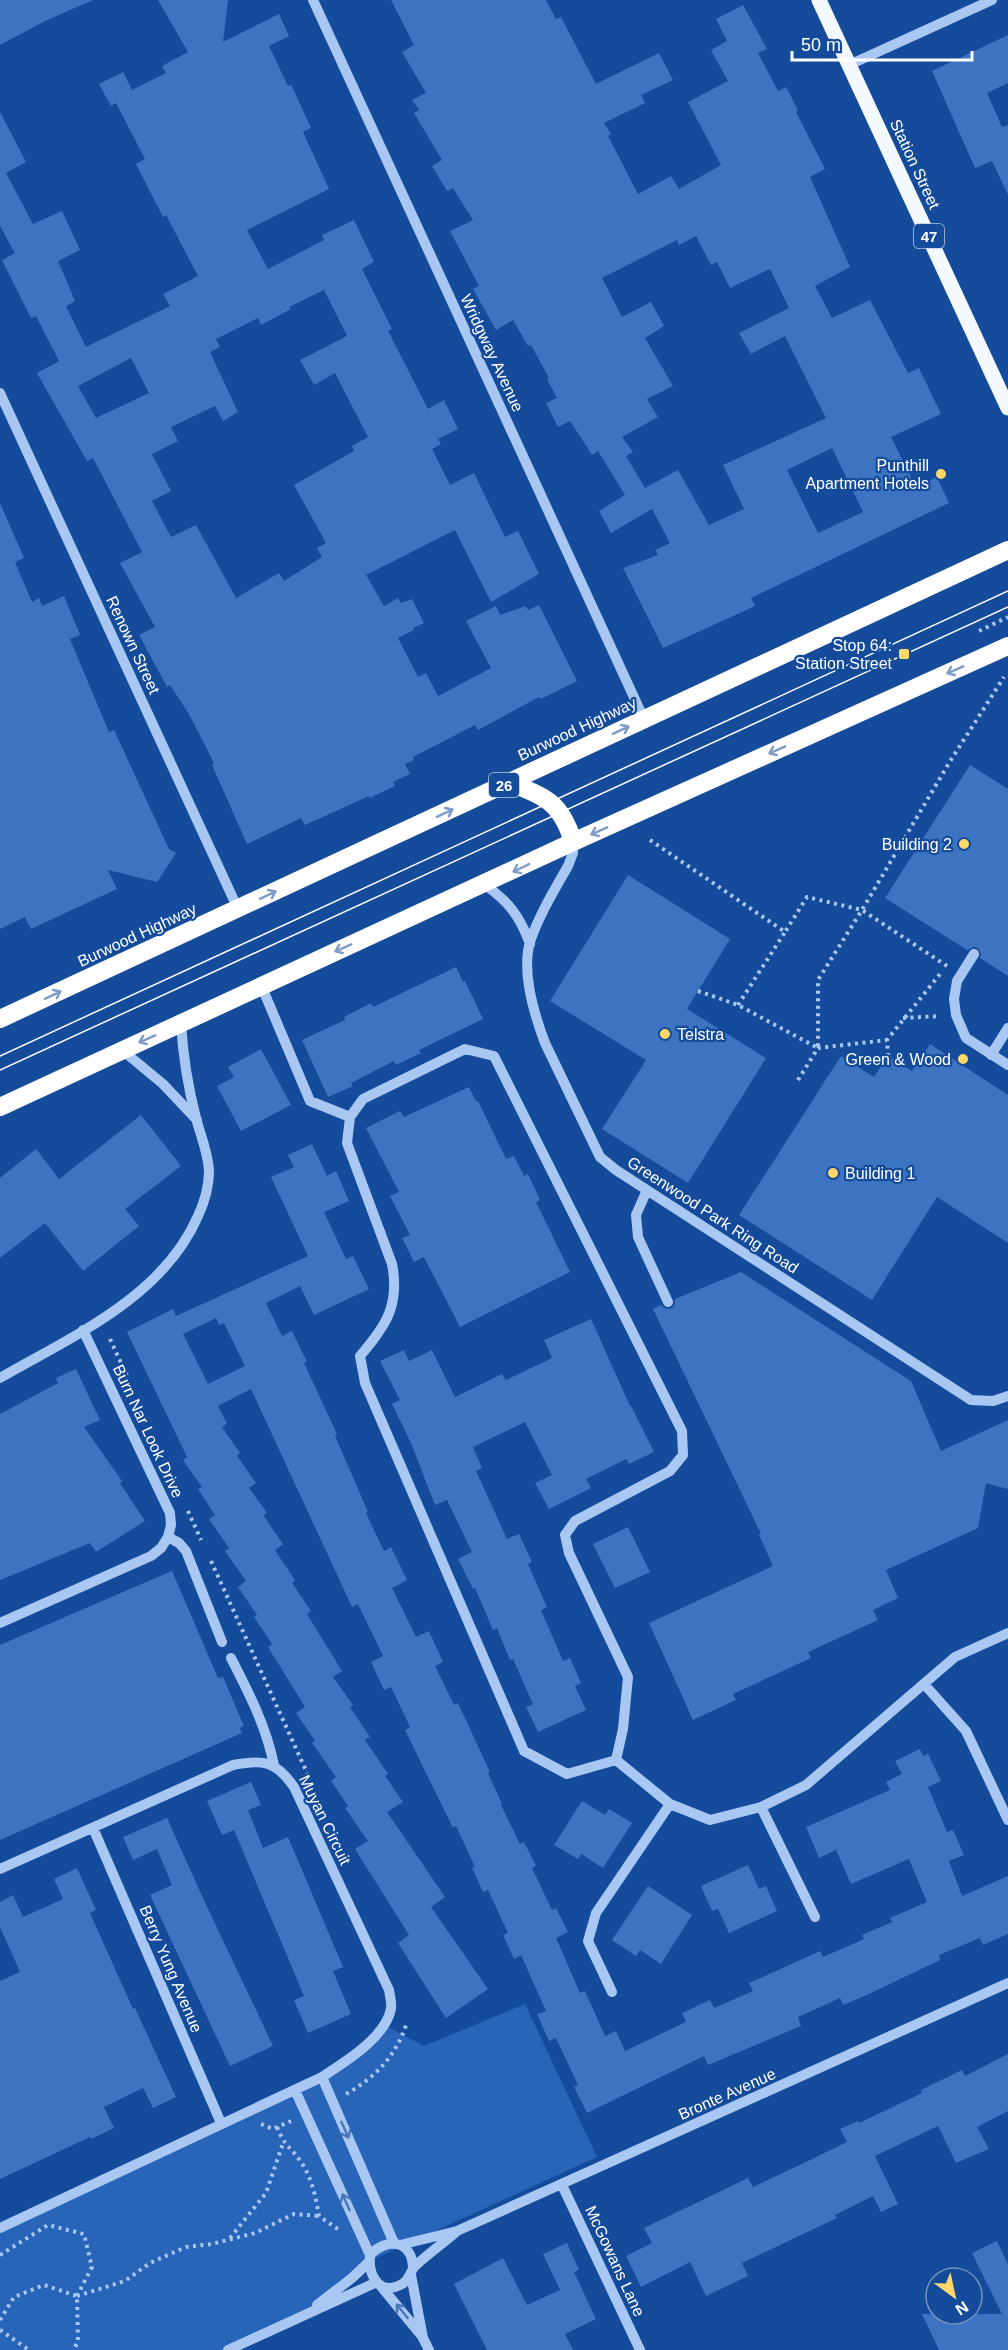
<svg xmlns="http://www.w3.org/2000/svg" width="1008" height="2350" font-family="Arial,sans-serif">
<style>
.green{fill:#2864b8}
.building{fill:#3d74c1;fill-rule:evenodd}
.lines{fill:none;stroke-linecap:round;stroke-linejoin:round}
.path{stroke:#a8c8f3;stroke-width:4;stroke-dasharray:3 4.5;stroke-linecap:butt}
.minor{stroke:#a8c8f3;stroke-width:10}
.major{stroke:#f4f8ff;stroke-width:15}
.highway{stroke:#fff;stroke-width:18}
.tram{stroke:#fff;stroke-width:1.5}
.oneway{stroke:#7e9cc7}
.oneway2{stroke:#4877b9}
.poi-dot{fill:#ffd86a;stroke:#144b9a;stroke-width:2}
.labels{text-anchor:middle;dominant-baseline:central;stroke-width:4.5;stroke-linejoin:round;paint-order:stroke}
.shield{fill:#144b9a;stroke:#b8c9e1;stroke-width:1.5}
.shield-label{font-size:15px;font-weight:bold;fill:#fff}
.street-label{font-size:16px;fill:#fff;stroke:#144b9a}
.poi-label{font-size:16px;fill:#fff;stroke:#144b9a;text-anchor:end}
</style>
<rect width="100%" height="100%" fill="#144b9a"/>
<path class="green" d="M525 2004 597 2157 370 2261 302 2316 228 2350H0V2228L322 2077 384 2025 424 2046Z"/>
<path class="building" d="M0 0H93L45 21 0 45Z
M158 0H228L223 42 279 14 289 36 269 46 288 86 291 84 311 128 303 132 329 189 247 230 268 269 324 240 322 235 354 220 374 262 362 269 392 329 388 331 428 409 444 400 458 429 438 439 441 444 432 449 450 485 474 473 505 537 518 531 539 574 491 602 455 530 366 575 384 606 398 598 401 603 412 599 424 623 413 628 414 630 398 638 418 677 426 673 438 696 491 668 466 621 496 606 500 615 526 606 528 610 539 605 577 681 541 699 539 697 478 730 475 725 413 757 414 760 405 764 410 774 393 782 395 786 370 798 369 796 305 825 301 818 247 844 212 765 214 763 190 716 170 685 167 687 139 635 155 627 120 563 142 552 93 458 87 461 37 373 59 361 36 316 31 318 2 260 15 253 0 226V112L26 162 6 173 33 224 62 211 80 250 58 261 75 301 66 306 86 347 170 306 163 294 198 276 166 215 163 217 136 164 145 159 116 103 111 106 99 84 123 72 132 90 166 73 162 66 188 52ZM324 290 347 336 300 360 314 385 335 373 368 437 352 446 354 451 294 485 326 543 317 548 322 557 284 581 279 573 236 598 196 525 171 537 152 501 171 491 152 454 178 441 171 427 215 406 223 421 238 412 210 352 220 347 216 339 258 318 261 325 291 309 289 307ZM131 358 149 393 96 418 78 386Z
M391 0H546L556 19 561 17 596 84 659 53 673 80 641 95 645 103 604 123 611 134 608 136 638 194 671 176 679 189 721 165 688 102 728 81 711 50 727 41 716 19 743 5 767 49 758 53 778 91 786 87 798 110 796 112 825 169 810 177 850 267 815 286 832 318 870 300 908 373 919 368 941 414 891 437 916 487 937 477 949 503 751 598 755 606 663 648 623 568 658 555 655 550 670 543 652 509 611 533 599 511 625 495 598 451 592 455 570 421 558 427 546 403 557 398 547 379 549 378 531 345 528 346 513 320 496 330 473 289 479 286 450 231 473 220 453 188 447 191 432 166 442 160 414 113 419 110 412 100 426 93 402 52 414 45ZM696 236 711 265 717 262 730 288 770 269 789 308 739 333 751 354 785 336 826 418 723 465 744 509 709 525 678 470 645 488 626 456 633 452 622 437 658 417 647 399 673 386 645 338 664 326 651 302 622 317 602 278 677 240 679 245ZM832 448 863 512 818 533 787 470Z
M1008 35V83L987 93 1002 127 1008 125V195L992 161 975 168 932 71Z
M0 503 24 558 15 562 32 602 39 598 42 606 64 596 80 635 70 639 109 732 114 730 169 849 176 853 157 882 108 870 117 889 31 929 25 917 0 929Z
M970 765 1008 789V976L980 958 981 954 978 948 974 947 967 950 885 898Z
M628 875 730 939 687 1009 766 1058 688 1183 602 1129 646 1060 550 1001Z
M456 967 463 982 465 981 483 1019 419 1050 421 1053 396 1065 394 1061 351 1083 353 1086 328 1097 302 1040 345 1020 344 1017 371 1003 373 1007Z
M930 1044 1008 1095V1243L937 1197 872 1300 739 1215 841 1056 874 1077 888 1056 912 1071Z
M261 1049 291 1105 241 1131 217 1086 234 1077 228 1067Z
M469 1087 476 1101H478L506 1159 514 1156 524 1176 528 1174 540 1200 536 1202 570 1272 460 1327 424 1257 414 1262 402 1238 410 1235 390 1196 399 1192 366 1128 400 1111 404 1117Z
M141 1115 181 1166 125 1209 139 1226 83 1271 45 1223 0 1258V1178L36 1149 59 1179Z
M312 1144 327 1176 336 1171 349 1201 324 1212 346 1259 353 1256 369 1289 314 1315 300 1286 266 1303 282 1336 292 1331 307 1362 304 1363 337 1434 335 1436 368 1512 366 1513 384 1551 391 1547 407 1580 392 1588 416 1637 429 1631 443 1662 435 1666 454 1705 458 1703 490 1772 488 1773 502 1804 501 1805 520 1844 524 1842 536 1866 532 1868 552 1910 556 1908 568 1932 556 1938 580 1993 585 1991 605 2036 616 2031 625 2051 686 2022 682 2013 710 2000 714 2008 753 1991 749 1983 820 1951 823 1957 864 1939 862 1935 892 1922 890 1918 927 1902 909 1859 851 1884 836 1850 819 1858 806 1827 890 1790 886 1782 902 1774 895 1761 920 1749 923 1756 928 1754 941 1781 928 1787 947 1832 953 1830 964 1855 949 1861 962 1896 1008 1876V1934L983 1945 980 1938 939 1955 940 1960 869 1994 843 2005 840 1998 798 2017 801 2026 708 2065 704 2056 587 2113 574 2087 578 2085 556 2038 549 2041 537 2014 546 2011 521 1955 514 1959 503 1935 508 1933 488 1890 483 1892 472 1868 475 1867 456 1826 453 1828 405 1730 410 1727 391 1687 384 1690 371 1662 383 1656 358 1604 352 1607 251 1389 218 1406 227 1424 222 1427 240 1453 237 1456 256 1483 249 1488 267 1513 263 1515 283 1544 275 1550 295 1580 292 1583 311 1611 307 1614 342 1671 333 1677 353 1705 350 1707 370 1737 365 1740 388 1774 385 1776 403 1802 387 1812 445 1897 431 1907 488 1989 446 2018 398 1943 409 1935 355 1849 368 1841 345 1808 348 1806 331 1781 336 1777 312 1743 315 1741 296 1713 305 1707 268 1647 272 1644 254 1617 257 1615 238 1587 246 1581 225 1551 229 1548 209 1519 215 1515 198 1489 202 1487 183 1460 187 1457 127 1332 173 1309 176 1316 308 1256 271 1177 294 1167 288 1155ZM216 1318 219 1325 224 1323 245 1366 208 1384 183 1334Z
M741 1272 911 1381 941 1451 1008 1420V1489L986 1483 978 1528 886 1570 898 1598 873 1610 878 1620 808 1652 811 1658 733 1694 736 1700 693 1720 649 1623 773 1566 759 1535 761 1534 653 1309 661 1305 664 1308 671 1309 674 1306 675 1299Z
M591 1319 630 1406H631L654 1452 629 1464 626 1459 586 1479 591 1488 549 1509 535 1483 552 1475 525 1422 473 1447 482 1468 476 1471 507 1539 519 1534 532 1562 528 1564 547 1607 541 1610 563 1661 570 1658 581 1683 575 1686 586 1710 538 1732 526 1707 533 1704 513 1659 510 1660 497 1628 493 1630 475 1588 473 1589 458 1559 472 1552 447 1500 435 1505 411 1443 392 1404 400 1400 380 1361 404 1350 409 1361 432 1350 455 1397 502 1374 506 1380 552 1358 544 1340Z
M76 1369 100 1420 84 1427 122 1481 120 1483 145 1521 96 1552 90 1543 0 1580V1414L58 1383 56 1378Z
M628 1527 650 1572 615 1588 593 1544Z
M172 1571 218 1678 223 1677 244 1726 240 1728 242 1733 0 1840V1645Z
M251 1782 261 1805 248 1810 263 1848 288 1837 343 1967 333 1971 351 2014 308 2033 294 2000 304 1996 234 1830 222 1835 207 1801Z
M582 1801 605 1815 609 1809 632 1823 603 1868 581 1854 578 1859 554 1845Z
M167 1818 202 1896 273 2046 230 2066 150 1895 172 1885 157 1849 133 1860 123 1837Z
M748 1865 759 1889 766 1886 777 1911 729 1933 718 1909 712 1911 701 1886Z
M77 1868 96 1910 90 1913 133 2009 135 2008 176 2097 153 2108 143 2088 104 2107 114 2128 91 2139 90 2137 0 2179V1981L20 1972 0 1927V1902L13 1895 23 1917 63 1899 54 1879Z
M648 1886 692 1915 661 1964 640 1950 636 1956 612 1940Z
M1008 2054V2111L977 2127 989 2149 956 2163 938 2126 875 2156 898 2204 881 2212 873 2196 835 2215 837 2218 742 2263 748 2276 706 2296 690 2262 641 2287 626 2256 652 2243 644 2228 748 2178 753 2187 808 2161 847 2142 840 2129 858 2121 859 2123 922 2093 921 2090 962 2070 965 2076Z
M997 2241 1008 2264V2350H939L922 2314H1002L972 2253Z
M567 2243 579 2270 574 2272 596 2319 565 2334 573 2350H487L454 2284 503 2258 527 2305 560 2290 543 2254Z"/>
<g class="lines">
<path class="path" d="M979 631 1008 617
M650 840 785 932 807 897 862 910 947 966
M698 991 738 1005 818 1048V980L862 910 949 763 1004 677
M738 1005 785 932
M903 1018 940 1016
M888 1056 887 1040 940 974
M798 1080 818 1048 887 1040
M110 1339 127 1376
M188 1511 201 1540
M211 1561 308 1775
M346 2094C375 2078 397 2055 407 2022
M261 2124 273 2129 291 2121
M277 2127C285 2147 290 2146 301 2162 312 2178 316 2198 319 2216L339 2230
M230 2238 266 2193 283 2143
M0 2255 48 2225 84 2234 92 2267 77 2296
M77 2296 125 2281 150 2263 186 2247 212 2244 255 2233 294 2214 319 2216
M0 2320 14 2297 44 2285 77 2296 78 2342 73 2350
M0 2330 29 2350"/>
<path class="minor" d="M313 0 644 719
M849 65 992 0
M0 393 238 909
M573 842V853L568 866C555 889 538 917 530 942 521 973 534 1014 545 1043L600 1157 616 1170 971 1400 993 1401 1008 1396
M485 885C508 901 520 916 530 944
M974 954 957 981 954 999 956 1015 966 1038 1008 1065
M261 985 310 1101 350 1117
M465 1049 494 1056 682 1431 683 1455 670 1471 575 1521 565 1535 569 1553 628 1677 623 1729 616 1760 567 1774 524 1751 365 1383 360 1356C386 1326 400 1305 392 1264L347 1143 350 1117 363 1099Z
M122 1050 163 1084 197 1120
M991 1055 1008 1028
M647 1190 636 1215 638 1237 668 1302
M0 1378C73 1336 163 1297 198 1216 204 1203 209 1186 209 1171 208 1152 201 1137 196 1118 188 1087 183 1056 181 1024
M168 1537 179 1543 186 1551 222 1642
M0 1623 151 1556 161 1548 168 1537 171 1525 170 1513 83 1330
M231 1658C249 1693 266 1726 274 1765
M924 1684 966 1731 1008 1820
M616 1760 670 1804 710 1820 761 1807 806 1785 955 1657 1008 1633
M761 1807 815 1917
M93 1828 221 2123
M0 1869 233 1765C263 1759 276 1761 294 1787L389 1990C390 1996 392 2004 391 2009 385 2038 345 2062 322 2077L0 2228
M612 1992 588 1941 596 1913 670 1804
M322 2077 394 2243
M295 2090 370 2255
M562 2185 640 2350
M400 2245 457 2231 1008 1983
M413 2268C412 2240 387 2237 370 2255 368 2275 379 2297 402 2284 410 2280 410 2271 415 2266 428 2254 442 2244 455 2233
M411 2275 423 2338 429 2350
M380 2285 421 2335
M317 2305 352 2278 370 2261
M228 2350 377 2282"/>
<path class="major" d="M819 0 1008 408"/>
<path class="highway" d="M509 783C545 795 562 804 573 842
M0 1019 1008 550
M0 1107 573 842 1008 646"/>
<path class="tram" d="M0 1056 1008 591
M0 1070 1008 607"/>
</g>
<defs><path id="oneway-shaft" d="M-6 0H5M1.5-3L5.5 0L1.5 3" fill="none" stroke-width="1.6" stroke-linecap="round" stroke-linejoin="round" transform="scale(1.5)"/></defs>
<g class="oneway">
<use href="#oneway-shaft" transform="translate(955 670) rotate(156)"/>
<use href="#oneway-shaft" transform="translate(621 730) rotate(-25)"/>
<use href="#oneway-shaft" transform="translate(777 750) rotate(156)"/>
<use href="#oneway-shaft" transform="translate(445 813) rotate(-25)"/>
<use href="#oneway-shaft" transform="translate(599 831) rotate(156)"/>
<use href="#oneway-shaft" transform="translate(521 868) rotate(154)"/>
<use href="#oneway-shaft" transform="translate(268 895) rotate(-25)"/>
<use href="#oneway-shaft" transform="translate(343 948) rotate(156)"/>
<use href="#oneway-shaft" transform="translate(53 995) rotate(-25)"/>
<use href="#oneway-shaft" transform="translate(147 1039) rotate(156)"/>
</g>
<g class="oneway2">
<use href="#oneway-shaft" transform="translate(345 2130) rotate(66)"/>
<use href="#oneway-shaft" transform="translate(346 2202) rotate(-114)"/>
<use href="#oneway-shaft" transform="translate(402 2311) rotate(-129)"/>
</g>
<g class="poi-dot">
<circle cx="941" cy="474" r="6"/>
<rect x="898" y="648" width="12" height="12" rx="3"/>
<circle cx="964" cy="844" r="6"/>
<circle cx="665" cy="1034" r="6"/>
<circle cx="963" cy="1059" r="6"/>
<circle cx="833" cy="1173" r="6"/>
</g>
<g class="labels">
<g class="shield">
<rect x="914" y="224" width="30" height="24" rx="4.5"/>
<rect x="489" y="773" width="30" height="24" rx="4.5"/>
</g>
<g class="shield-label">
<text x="929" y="236">47</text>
<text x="504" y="785">26</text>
</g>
<g class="street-label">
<text transform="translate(915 164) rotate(65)">Station Street</text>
<text transform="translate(492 353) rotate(65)">Wridgway Avenue</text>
<text transform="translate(133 645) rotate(65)">Renown Street</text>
<text transform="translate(577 729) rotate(-25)">Burwood Highway</text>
<text transform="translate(137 935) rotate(-25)">Burwood Highway</text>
<text transform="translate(713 1215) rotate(33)">Greenwood Park Ring Road</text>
<text transform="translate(148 1431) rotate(65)">Burn Nar Look Drive</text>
<text transform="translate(325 1820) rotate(64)">Muyan Circuit</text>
<text transform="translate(171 1969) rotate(67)">Berry Yung Avenue</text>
<text transform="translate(727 2094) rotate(-24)">Bronte Avenue</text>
<text transform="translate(615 2261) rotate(65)">McGowans Lane</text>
</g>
<g class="poi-label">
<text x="929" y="465">Punthill<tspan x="929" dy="18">Apartment Hotels</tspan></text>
<text x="892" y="645">Stop 64:<tspan x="892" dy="18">Station Street</tspan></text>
<text x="952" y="844">Building 2</text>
<text x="677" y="1034" text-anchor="start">Telstra</text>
<text x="951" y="1059">Green &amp; Wood</text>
<text x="845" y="1173" text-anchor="start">Building 1</text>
</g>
</g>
<g transform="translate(954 2296) rotate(147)"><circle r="28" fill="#144b9a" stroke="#7293c2" stroke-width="1.5"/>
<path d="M0-4.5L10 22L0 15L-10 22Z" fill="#ffd86a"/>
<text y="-9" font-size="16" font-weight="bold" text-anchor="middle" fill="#ffffff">N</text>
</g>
<path d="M792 51v9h180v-9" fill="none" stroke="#ffffff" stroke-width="3"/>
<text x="801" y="51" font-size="18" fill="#ffffff" stroke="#144b9a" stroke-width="4.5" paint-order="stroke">50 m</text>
</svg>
